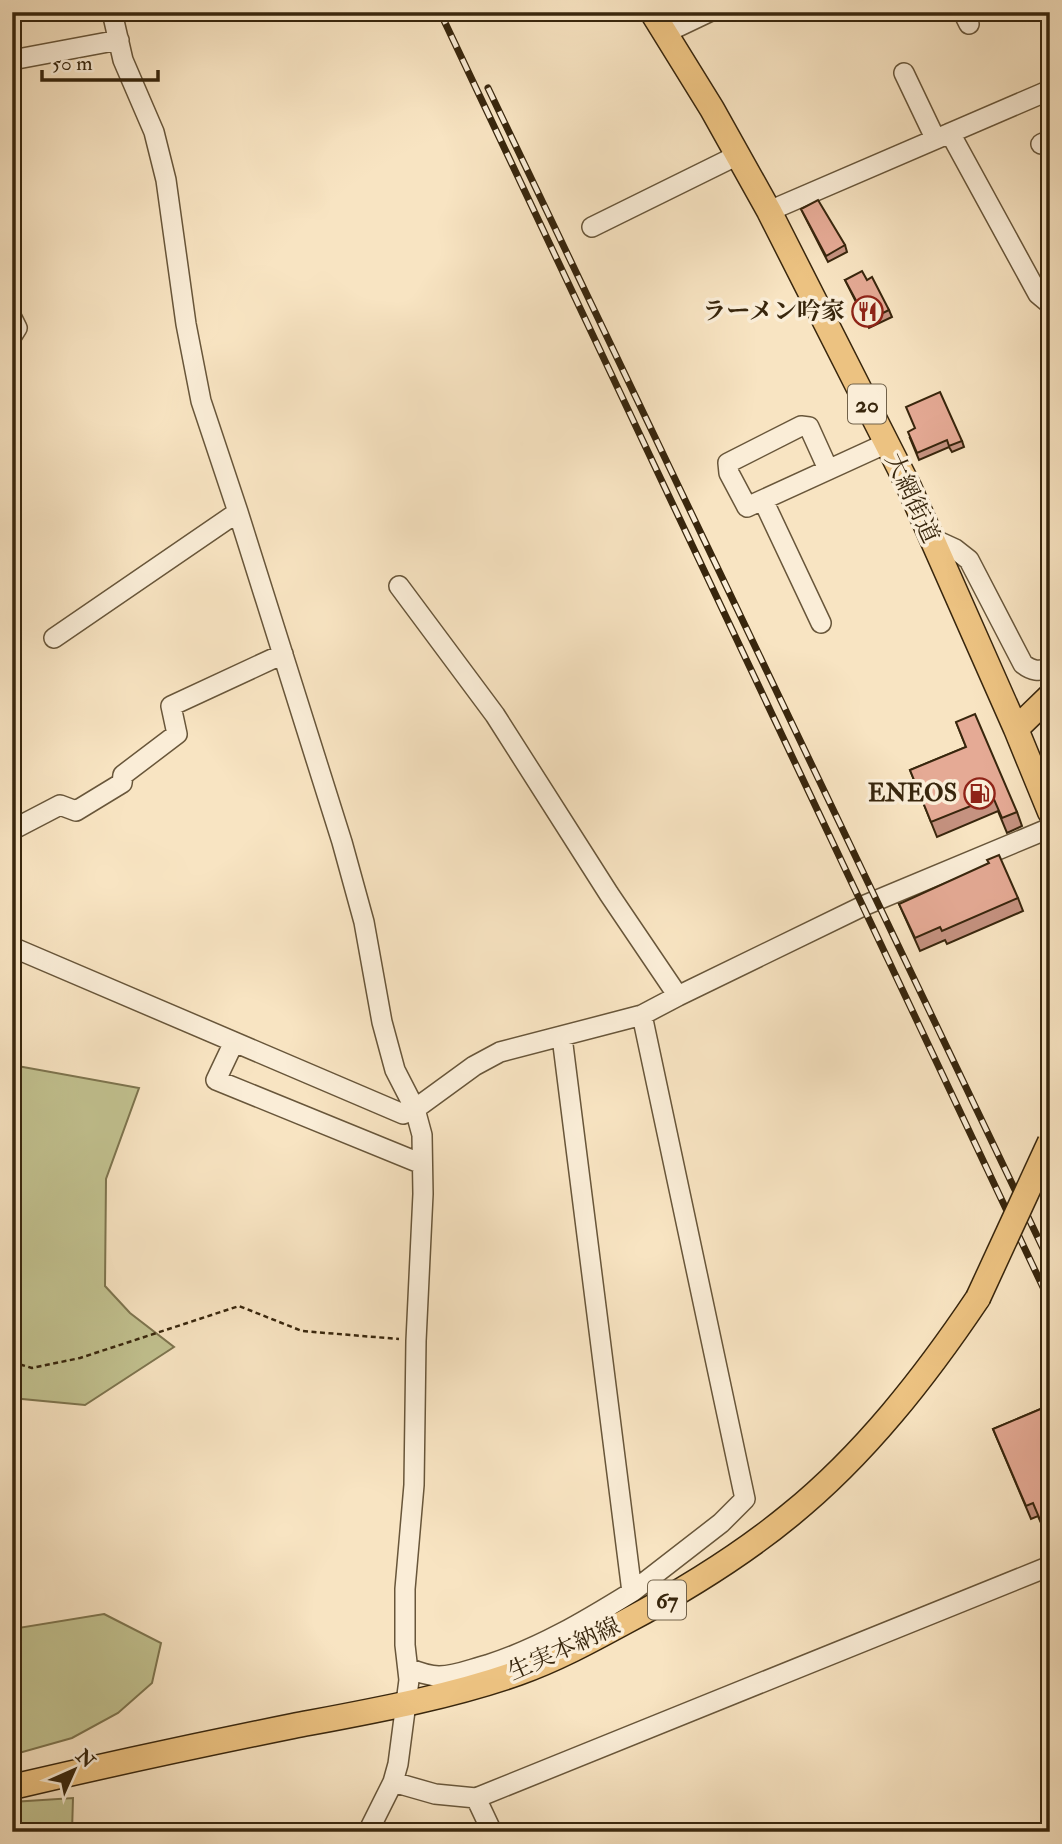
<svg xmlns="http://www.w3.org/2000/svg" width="1062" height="1844" font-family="'IM FELL Double Pica','Noto Serif JP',serif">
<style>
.green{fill:#c2c290;stroke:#7d744e;stroke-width:2}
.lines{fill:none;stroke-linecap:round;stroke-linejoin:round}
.minor-casing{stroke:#68563a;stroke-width:22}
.major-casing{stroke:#38260d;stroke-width:27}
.path{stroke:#38260d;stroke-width:2.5;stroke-dasharray:5 3.5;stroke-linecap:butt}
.minor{stroke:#faedd7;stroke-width:19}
.major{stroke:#ecc281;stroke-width:24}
.rail-casing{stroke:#38260d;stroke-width:7}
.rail{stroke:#faedd7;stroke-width:4.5;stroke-dasharray:13;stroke-linecap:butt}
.major-bridge-casing{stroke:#38260d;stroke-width:27;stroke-linecap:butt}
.major-bridge{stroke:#ecc281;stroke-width:24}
.wall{fill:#c59280;stroke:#38260d;stroke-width:2}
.building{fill:#e5aa95;stroke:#38260d;stroke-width:2}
.labels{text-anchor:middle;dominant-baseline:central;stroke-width:7;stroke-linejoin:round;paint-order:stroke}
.shield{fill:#faedd7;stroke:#72624a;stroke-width:2}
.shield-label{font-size:23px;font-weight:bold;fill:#38260d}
.poi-label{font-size:24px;font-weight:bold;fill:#38260d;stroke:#faedd7;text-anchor:end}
.street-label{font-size:24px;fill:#38260d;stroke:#faedd7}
</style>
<rect width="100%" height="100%" fill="#f8e4c2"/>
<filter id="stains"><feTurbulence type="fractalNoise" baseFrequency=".00286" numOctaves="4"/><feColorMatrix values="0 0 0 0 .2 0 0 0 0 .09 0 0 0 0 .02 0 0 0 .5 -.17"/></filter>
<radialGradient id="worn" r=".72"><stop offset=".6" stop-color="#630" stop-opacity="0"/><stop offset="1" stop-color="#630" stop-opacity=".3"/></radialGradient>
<path class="green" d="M12 1065 139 1088 106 1179 105 1286 130 1313 174 1347 85 1405 12 1398Z
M104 1614 161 1643 152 1683 118 1713 72 1738 12 1755V1629Z
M73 1798 72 1832H12V1802Z"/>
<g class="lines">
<defs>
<path id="minor" d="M112 12 123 60 154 132 166 180 186 324 201 401 238 512 342 842 364 922 382 1022 395 1070 415 1109 422 1135 423 1194 416 1341 414 1485 405 1589V1645L409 1680 398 1764 393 1782 368 1832
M963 12 969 24
M665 33 709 12
M12 60 119 40
M904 73 935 138
M950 133 1038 294 1050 304
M1041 144 1050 140
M769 211 1050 90
M592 227 738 155
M12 318 17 328 12 336
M828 469 809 427 801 426 728 463 729 473 747 507 887 443
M763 500 821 623
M931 538 955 549 969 560 1023 664C1032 671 1039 672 1050 668
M54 638 238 512
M12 830 60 805 76 811 122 783 123 775 177 734 171 706 283 654
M12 947 403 1114 415 1109 474 1066 500 1052 642 1015 678 996 609 894 495 715 399 586
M678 996 863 906 1050 828
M234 1042 216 1080 422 1164
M632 1592 721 1523 745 1499 642 1015
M408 1668C418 1672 428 1676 439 1676 456 1676 471 1669 487 1665 540 1648 585 1621 632 1592L562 1037
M393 1782 435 1794 476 1798 1050 1566
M476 1798 492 1832"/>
<path id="major" d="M652 12 712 109 769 211 909 487 1016 729 1050 812
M1016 729 1050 696
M12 1787C106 1765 199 1745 293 1726 367 1712 447 1698 518 1673 555 1660 590 1641 625 1622 683 1591 739 1557 790 1515 864 1455 925 1377 978 1298"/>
</defs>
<use href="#minor" class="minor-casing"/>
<use href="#major" class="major-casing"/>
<path class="path" d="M12 1362 32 1368 80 1358 239 1306 302 1331 399 1339"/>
<use href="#minor" class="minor"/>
<use href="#major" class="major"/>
<defs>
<path id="rail" d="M440 12 1050 1302
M488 88 1050 1263"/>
</defs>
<use href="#rail" class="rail-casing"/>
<use href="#rail" class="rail"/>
<defs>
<path id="major-bridge" d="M978 1298 1050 1142"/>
</defs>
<use href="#major-bridge" class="major-bridge-casing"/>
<use href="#major-bridge" class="major-bridge"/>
</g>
<path class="wall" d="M801 209 845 245 847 252 828 262Z
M845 280H867L889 310 892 317 869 328Z
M910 438 962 441 964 447 952 452 949 447 919 460Z
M956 722 1017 812 1022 826 1007 833 998 811 937 837 910 770 966 747Z
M1018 898 1023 911 947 944 945 940 920 951 899 904Z
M1050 1405V1544L1038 1516 1031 1519 993 1429Z"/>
<path class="building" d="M818 200 845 245 826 256 801 209Z
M862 271 867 280 872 277 889 310 867 321 845 280Z
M940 392 962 441 949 446 947 440 917 453 908 432 915 428 906 407Z
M975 714 1017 812 1002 818 993 797 931 822 910 770 966 747 956 722Z
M999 855 1018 898 942 931 940 927 915 938 899 904 989 863 987 860Z
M1050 1405V1533L1046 1534 1033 1503 1026 1506 993 1429Z"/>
<defs>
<symbol id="restaurant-ring" viewBox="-11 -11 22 22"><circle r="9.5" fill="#faedd7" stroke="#8f2418" stroke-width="1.5"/><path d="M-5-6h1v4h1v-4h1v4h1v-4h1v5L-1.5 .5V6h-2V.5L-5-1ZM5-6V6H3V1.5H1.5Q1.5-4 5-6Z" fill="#8f2418"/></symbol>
<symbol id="fuel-ring" viewBox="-11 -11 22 22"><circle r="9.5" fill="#faedd7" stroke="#8f2418" stroke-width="1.5"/><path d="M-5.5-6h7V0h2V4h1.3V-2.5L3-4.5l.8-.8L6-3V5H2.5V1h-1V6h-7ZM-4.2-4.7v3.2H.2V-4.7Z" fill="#8f2418"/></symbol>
</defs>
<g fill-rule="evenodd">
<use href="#restaurant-ring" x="850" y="294" width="35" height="35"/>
<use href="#fuel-ring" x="962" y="776" width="35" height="35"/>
</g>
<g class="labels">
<g class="shield">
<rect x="848" y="384.5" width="38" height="39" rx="5"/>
<rect x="648" y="1580.5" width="38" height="39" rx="5"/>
</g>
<g class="shield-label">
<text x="867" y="404">20</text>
<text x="667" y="1600">67</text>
</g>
<g class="poi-label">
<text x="845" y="311">ラーメン吟家</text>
<text x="957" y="793">ENEOS</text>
</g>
<g class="street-label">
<text transform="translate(912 498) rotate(65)">大網街道</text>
<text transform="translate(564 1649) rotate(-24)">生実本納線</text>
</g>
</g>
<rect width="1062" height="1844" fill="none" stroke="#f8e4c2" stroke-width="42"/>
<rect x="14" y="14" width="1034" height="1816" fill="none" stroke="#38260d" stroke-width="3.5"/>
<rect x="21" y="21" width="1020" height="1802" fill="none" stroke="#38260d" stroke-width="2"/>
<g transform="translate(74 1770) rotate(45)" stroke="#faedd7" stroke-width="5" paint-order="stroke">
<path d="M0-5L12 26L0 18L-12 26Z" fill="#38260d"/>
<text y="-10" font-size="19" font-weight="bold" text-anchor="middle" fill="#38260d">N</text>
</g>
<path d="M42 70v10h116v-10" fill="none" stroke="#38260d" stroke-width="3.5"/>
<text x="52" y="70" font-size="21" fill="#38260d" stroke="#faedd7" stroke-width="5" paint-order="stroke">50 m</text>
<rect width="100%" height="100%" filter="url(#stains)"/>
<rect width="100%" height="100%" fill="url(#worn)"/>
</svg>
